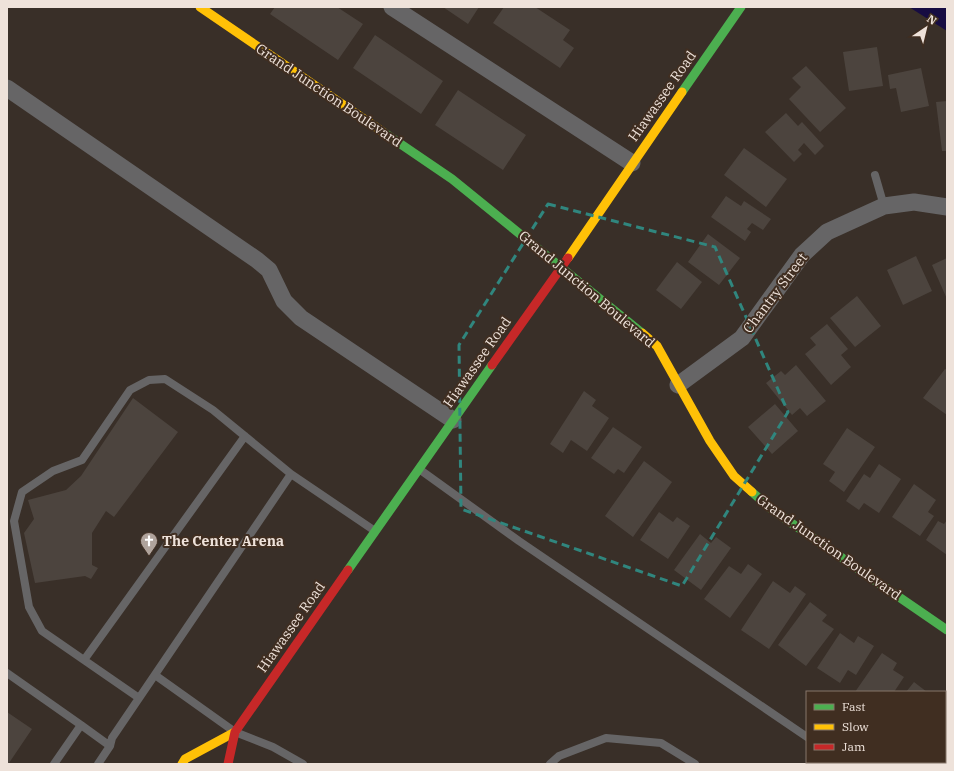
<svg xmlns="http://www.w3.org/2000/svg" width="954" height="771" font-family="'IBM Plex Serif',serif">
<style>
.water{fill:#170c42}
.building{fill:#4c443e}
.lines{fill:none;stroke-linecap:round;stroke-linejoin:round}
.lane{stroke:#666566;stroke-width:8}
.street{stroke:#666566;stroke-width:17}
.fast{stroke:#4caf50;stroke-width:9}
.slow{stroke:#ffc107;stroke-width:9}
.jam{stroke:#c62828;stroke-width:9}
.marked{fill:none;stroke:#30867e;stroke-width:3;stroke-dasharray:8 5;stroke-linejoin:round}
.labels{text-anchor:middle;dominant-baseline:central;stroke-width:4;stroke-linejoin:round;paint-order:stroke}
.street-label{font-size:14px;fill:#eee2da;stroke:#402e21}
.poi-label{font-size:14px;font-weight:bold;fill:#eee2da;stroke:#402e21;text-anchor:start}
</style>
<rect width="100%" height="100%" fill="#392f28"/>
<path class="water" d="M909 7H947V31Z"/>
<path class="building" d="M275 7H337L363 24 338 60 270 14Z
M443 7H479L468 24Z
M504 7H535L570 30 563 40 574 48 560 68 493 23Z
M375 35 443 81 421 114 353 68Z
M877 47 883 86 849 91 843 52Z
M806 66 846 108 820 132 789 99 801 87 792 78Z
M921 68 929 106 901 112 896 88 890 89 888 75Z
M458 90 526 135 503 170 435 125Z
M947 101V151H942L936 102Z
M786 113 798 126 802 122 824 146 815 155 804 143 798 150 802 154 794 162 765 132Z
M744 148 787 179 766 207 724 175Z
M726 196 741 206 744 201 771 219 763 230 752 223 747 229 751 232 745 241 711 217Z
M708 234 740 258 719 285 688 262Z
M916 256 932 291 903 305 887 270Z
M947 258V299L932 265Z
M677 262 702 282 681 309 656 290Z
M857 296 881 326 855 347 830 318Z
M827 324 848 349 841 355 851 367 831 385 805 354 816 345 810 338Z
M796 365 826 401 807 416 800 408 792 415 766 383 781 371 785 375Z
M945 369 947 370V415L923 398Z
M584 391 596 400 592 406 609 418 587 451 571 440 563 453 550 444Z
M133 398 178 432 114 517 106 511 92 533V565L98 568 91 579 85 576 35 583 24 533 34 519 28 500 66 490 81 476Z
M775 404 798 431 772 454 748 427Z
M613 427 642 447 624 473 618 469 614 474 591 458Z
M847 428 875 447 844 492 829 481 835 472 823 464Z
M644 461 672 482 633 537 605 516Z
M879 464 901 479 879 513 864 503 859 510 846 501 864 474 870 478Z
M914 484 936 500 928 512 934 516 920 536 892 517Z
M659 512 673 522 677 517 690 526 668 559 640 540Z
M947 520V555L926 540 938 521 944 524Z
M700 534 711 543 716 537 731 548 701 590 674 570Z
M748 564 762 574 730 618 704 599 729 566 741 574Z
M773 581 790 593 795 586 806 594 769 649 741 630Z
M810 602 827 615 822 621 834 629 806 666 778 645Z
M840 633 854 643 858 636 874 646 856 675 848 670 840 683 817 668Z
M882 653 897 663 893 670 904 677 894 692H855Z
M914 682 927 692H906Z
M947 708V752L945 751V711Z
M7 712 32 729 9 763 11 764H7Z"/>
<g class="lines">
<path class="lane" d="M875 175 884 206
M419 469 519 541 807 737
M84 660 245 436
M7 673 81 725
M155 675 235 732 273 747 303 764
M139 698 42 631 29 607 14 521 22 492 53 471 82 460 130 390 149 380 165 379 213 410 291 474
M842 762 845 764
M54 764 81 725 110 746
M98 764 110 746 112 738 291 474 375 531
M550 764 559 756 606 738 661 743 695 764"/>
<path class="street" d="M392 7 632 163
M7 88 257 260 269 270 284 301 301 318 453 420
M678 385 742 338 802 255 827 232 884 206 914 202 947 207"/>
<path class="fast" d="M682 92 741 7
M383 132 452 179 642 333
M752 492 771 509 947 630
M348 570 492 365"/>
<path class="slow" d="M200 7 383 132
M568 258 682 92
M642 333 657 346 710 441 734 476 752 492
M182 764 185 759 235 732"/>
<path class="jam" d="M492 365 568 258
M228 764 235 732 348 570"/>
</g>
<path class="marked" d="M548 204 715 247 788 412 682 586 461 509 459 345Z"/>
<defs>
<symbol id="church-pin" viewBox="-11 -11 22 30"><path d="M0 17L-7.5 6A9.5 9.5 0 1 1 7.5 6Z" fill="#afa39c" stroke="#402e21"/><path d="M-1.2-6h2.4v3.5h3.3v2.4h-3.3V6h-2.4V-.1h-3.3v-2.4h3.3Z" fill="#fff"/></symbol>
</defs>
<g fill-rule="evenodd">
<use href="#church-pin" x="139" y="531" width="20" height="27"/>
</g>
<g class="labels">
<g class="street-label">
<text transform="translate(329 95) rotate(34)">Grand Junction Boulevard</text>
<text transform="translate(662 96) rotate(-55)">Hiawassee Road</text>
<text transform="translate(587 289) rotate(40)">Grand Junction Boulevard</text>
<text transform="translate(775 293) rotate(-53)">Chantry Street</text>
<text transform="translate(477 362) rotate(-55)">Hiawassee Road</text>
<text transform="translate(829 547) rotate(35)">Grand Junction Boulevard</text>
<text transform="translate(291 627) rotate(-55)">Hiawassee Road</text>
</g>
<g class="poi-label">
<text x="162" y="541">The Center Arena</text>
</g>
</g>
<rect width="954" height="771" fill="none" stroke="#eee2da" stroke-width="16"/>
<rect x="806" y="691" width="140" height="72" fill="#402e21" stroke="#86766b"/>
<rect x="814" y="704" width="20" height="6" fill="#4caf50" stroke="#86766b"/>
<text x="842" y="711" font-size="12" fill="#eee2da">Fast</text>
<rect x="814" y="724" width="20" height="6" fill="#ffc107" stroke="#86766b"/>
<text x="842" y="731" font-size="12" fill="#eee2da">Slow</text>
<rect x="814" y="744" width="20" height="6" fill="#c62828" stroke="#86766b"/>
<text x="842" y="751" font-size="12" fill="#eee2da">Jam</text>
<g transform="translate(926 28) rotate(35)" stroke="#402e21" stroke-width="3" paint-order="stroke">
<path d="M0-3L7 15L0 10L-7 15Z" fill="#eee2da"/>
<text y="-6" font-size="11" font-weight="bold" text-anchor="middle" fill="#eee2da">N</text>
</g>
</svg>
